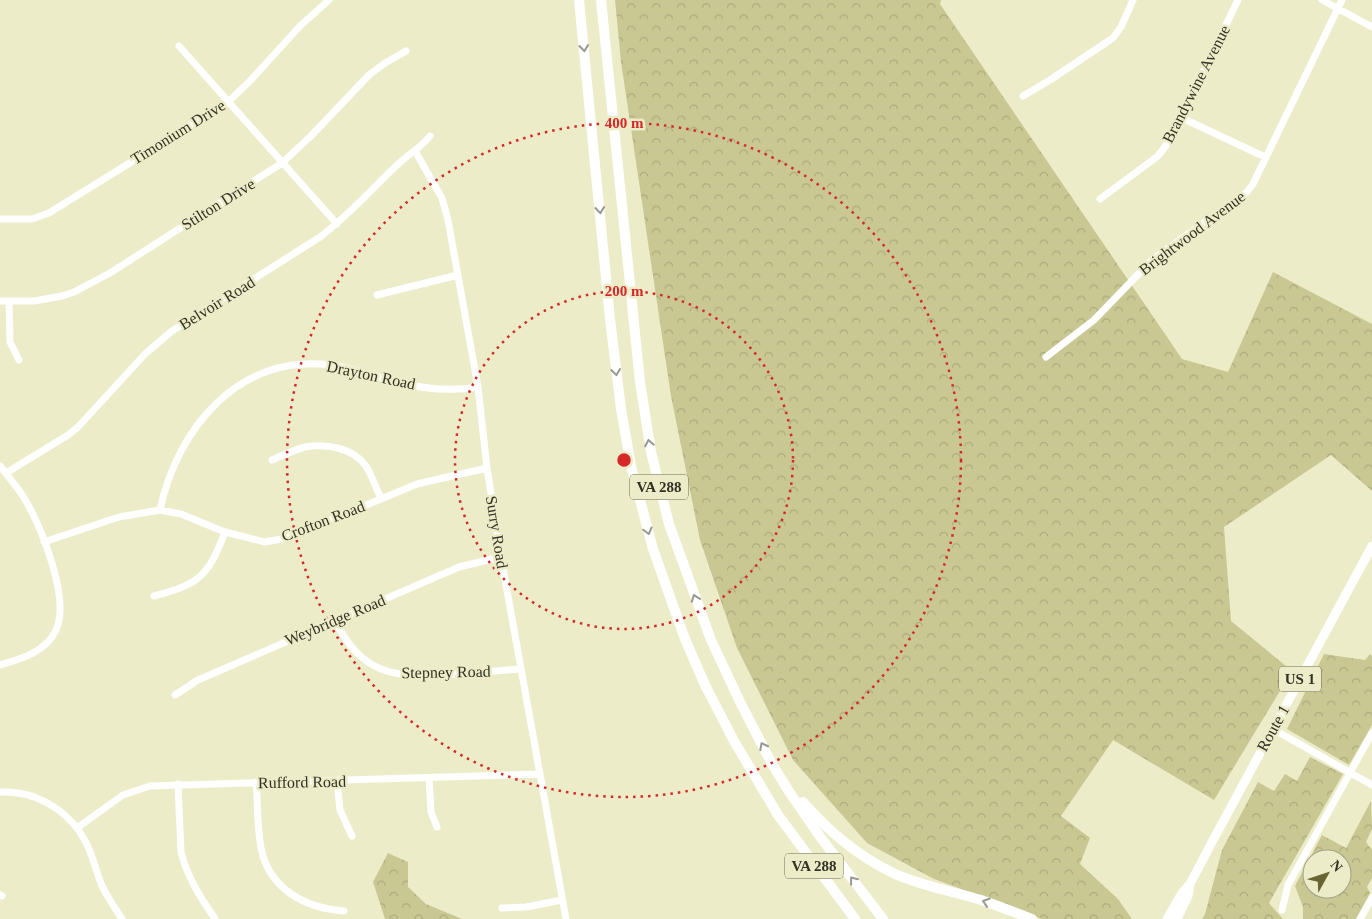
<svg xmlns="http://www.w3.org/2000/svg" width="1372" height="919" font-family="'Times New Roman',serif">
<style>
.forest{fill:url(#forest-crowns);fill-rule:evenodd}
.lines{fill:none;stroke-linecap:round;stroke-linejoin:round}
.minor{stroke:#fff;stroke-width:7}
.major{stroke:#fff;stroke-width:9}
.highway{stroke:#fff;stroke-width:10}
.oneway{stroke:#989892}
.ring{fill:none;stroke:#d62828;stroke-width:2.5;stroke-dasharray:2.5 5}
.labels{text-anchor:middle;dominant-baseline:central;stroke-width:5;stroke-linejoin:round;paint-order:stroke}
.shield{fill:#edecc9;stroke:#6a6a56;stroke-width:1}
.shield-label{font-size:15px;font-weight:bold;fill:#323224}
.street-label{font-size:16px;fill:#323224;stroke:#edecc9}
.centre{fill:#d62828;stroke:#edecc9;stroke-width:2.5}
.ring-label{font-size:15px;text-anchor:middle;font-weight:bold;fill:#d62828;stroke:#edecc9;stroke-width:5;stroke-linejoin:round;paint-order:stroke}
</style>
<defs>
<pattern id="forest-crowns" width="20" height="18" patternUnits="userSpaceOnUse" patternTransform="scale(1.25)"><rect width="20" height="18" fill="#c9c792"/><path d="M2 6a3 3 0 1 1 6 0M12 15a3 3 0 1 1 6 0" fill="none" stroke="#adab7e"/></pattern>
</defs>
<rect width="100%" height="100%" fill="#edecc9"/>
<path class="forest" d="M615 0H941L940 4 1182 359 1228 372 1273 272 1372 324V491L1331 455 1224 527 1231 621 1292 671 1214 800 1113 740 1061 816 1090 838 1080 864 1118 899 1132 919H1042L934 879 867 843 793 760 737 648 700 540 671 396 621 62Z
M1324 654 1365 660 1370 654 1372 656V725L1349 765 1287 729Z
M1310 757 1343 774 1269 903 1283 919H1202L1205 914 1222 850 1258 782 1274 791 1285 774 1297 781Z
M1371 801 1372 829 1366 842 1372 850V878L1367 887 1370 893 1356 919H1303V907L1295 886 1322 835 1346 848ZM1312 859H1342V889H1312Z
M388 853 408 862V887L426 904 462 919H385L373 882Z"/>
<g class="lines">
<path class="minor" d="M1322 0 1372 27
M179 46 337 224
M1023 96 1050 80 1113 38 1121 27 1133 0
M1182 118 1265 157
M415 151 442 198 448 220 478 387 487 468 501 557 566 919
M1100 199 1158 156 1171 139 1238 0
M0 219H32L49 213 228 102 250 81 300 26 329 0
M377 295 458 275
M0 301H34L62 296 74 292 110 273 282 163 311 136 369 75 385 63 406 51
M9 302 10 342 19 360
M1046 357 1094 320 1153 259 1247 192 1253 184 1342 0
M272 460C283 455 294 450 305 447 326 443 353 448 366 466 372 476 376 488 381 498
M0 466C8 476 16 486 23 496 40 524 71 598 56 630 46 652 21 659 0 665
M6 473 68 435 78 427 146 353 172 331 320 237C348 216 370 191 396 166 407 155 421 148 430 136
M160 510C177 429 239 353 330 365 351 368 371 375 392 381 419 388 450 392 478 387
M44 542 119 517 160 510 181 514 225 532 265 542 287 538 417 484 487 468
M154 596C199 584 208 577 225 532
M335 620C360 673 392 678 447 675 471 673 496 671 520 669
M175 695 198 680 459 567 501 557
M1273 729 1372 785
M429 778 431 812 437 827
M337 781 340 810 352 836
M256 782C258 804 257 827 261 848 269 889 305 908 344 911
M178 784 181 852C187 877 201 898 215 919
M0 792C39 790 74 814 89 849 94 861 97 874 102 886 108 898 115 908 122 919
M77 828 123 795 150 786 539 774
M0 895 2 896
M502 908 526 907 562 900
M1282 910 1288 885 1372 733
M1360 919 1372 898"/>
<path class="major" d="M1167 919 1182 893 1190 884
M1177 919 1188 896 1190 884 1211 844 1372 546"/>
<path class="highway" d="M579 0 610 319 621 409 631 466 653 549 685 639 705 685 734 741 778 815 855 919
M601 0 640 382 651 452 669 524 711 640 741 704 772 764 790 793 821 838 883 919
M803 802C829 832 858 856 893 873 921 886 952 891 981 900 998 906 1015 912 1032 919"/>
</g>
<defs><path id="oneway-chevron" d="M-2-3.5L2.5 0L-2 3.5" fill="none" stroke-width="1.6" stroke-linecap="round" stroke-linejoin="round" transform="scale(1.25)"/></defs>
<g class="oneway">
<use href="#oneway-chevron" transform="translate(584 48) rotate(84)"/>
<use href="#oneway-chevron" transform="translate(600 210) rotate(84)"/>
<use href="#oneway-chevron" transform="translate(616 372) rotate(83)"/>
<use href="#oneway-chevron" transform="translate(649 443) rotate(-100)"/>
<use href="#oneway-chevron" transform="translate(648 531) rotate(75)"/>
<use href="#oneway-chevron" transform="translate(695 598) rotate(-110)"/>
<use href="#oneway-chevron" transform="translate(763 746) rotate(-117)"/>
<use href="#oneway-chevron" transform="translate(853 880) rotate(-128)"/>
<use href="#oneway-chevron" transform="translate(986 902) rotate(-162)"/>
</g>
<g class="ring">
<circle cx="624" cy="460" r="169"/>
<circle cx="624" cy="460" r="337"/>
</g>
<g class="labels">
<g class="shield">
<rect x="630" y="474.5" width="58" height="25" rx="4"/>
<rect x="1279" y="666.5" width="42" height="25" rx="4"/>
<rect x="785" y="853.5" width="58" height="25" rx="4"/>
</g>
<g class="shield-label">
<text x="659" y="487">VA 288</text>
<text x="1300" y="679">US 1</text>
<text x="814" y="866">VA 288</text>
</g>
<g class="street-label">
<text transform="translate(1196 84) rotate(-63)">Brandywine Avenue</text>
<text transform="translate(178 132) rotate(-32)">Timonium Drive</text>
<text transform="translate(218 204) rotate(-32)">Stilton Drive</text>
<text transform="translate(1192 233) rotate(-37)">Brightwood Avenue</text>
<text transform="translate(217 303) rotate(-32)">Belvoir Road</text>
<text transform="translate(371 375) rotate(12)">Drayton Road</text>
<text transform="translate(323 521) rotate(-21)">Crofton Road</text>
<text transform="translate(497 532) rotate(81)">Surry Road</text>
<text transform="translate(335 620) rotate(-23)">Weybridge Road</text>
<text transform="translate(446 672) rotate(-1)">Stepney Road</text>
<text transform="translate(1273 728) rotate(-61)">Route 1</text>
<text transform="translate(302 782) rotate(-1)">Rufford Road</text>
</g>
</g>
<circle cx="624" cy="460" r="8" class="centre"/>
<g class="ring-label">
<text x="624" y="128">400 m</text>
<text x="624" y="296">200 m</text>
</g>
<g transform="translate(1327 874) rotate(50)"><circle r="24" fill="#edecc9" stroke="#a2a287"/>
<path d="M0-4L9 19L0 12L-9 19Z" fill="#676532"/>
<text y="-8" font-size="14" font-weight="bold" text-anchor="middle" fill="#323224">N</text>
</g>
</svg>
